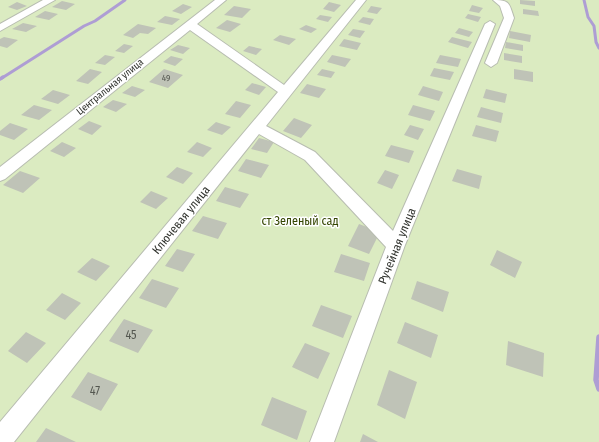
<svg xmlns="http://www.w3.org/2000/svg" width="599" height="442" font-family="'Fira Sans Condensed',sans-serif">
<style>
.green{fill:#dbebc1}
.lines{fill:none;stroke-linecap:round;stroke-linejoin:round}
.stream-far2{stroke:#ae9dd4;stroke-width:3}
.stream-far1{stroke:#ae9dd4;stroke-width:3.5}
.stream{stroke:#ae9dd4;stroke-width:5.5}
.building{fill:#bfc3b7}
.minor-casing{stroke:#b8bdb1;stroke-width:2}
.minor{fill:#fff;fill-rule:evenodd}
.labels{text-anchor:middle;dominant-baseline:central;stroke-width:3;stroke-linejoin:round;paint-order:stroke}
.far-number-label{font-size:9px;fill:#545750}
.far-street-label{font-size:10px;fill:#31332e;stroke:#fff}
.street-label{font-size:12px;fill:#31332e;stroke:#fff}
.park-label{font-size:12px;fill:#344501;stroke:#fff}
.near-number-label{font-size:12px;fill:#545750}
</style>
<rect width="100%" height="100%" fill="#f1f6e9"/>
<path class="green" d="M0 0H599V442H0Z"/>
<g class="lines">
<path class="stream-far2" d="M584 0 588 17 594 26 596 42 599 48
M2 78 84 26 95 21 125 0"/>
<path class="stream-far1" d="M0 79 3 77"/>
<path class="stream" d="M599 337 596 380 599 389"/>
</g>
<path class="building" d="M520 0 535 1V6L520 4Z
M62 1 75 4 66 10 52 7Z
M17 2 27 6 17 10 8 7Z
M329 2 341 5 334 12 323 9Z
M183 4 192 7 181 14 172 11Z
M472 5 483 8 479 13 469 11Z
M234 6 251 9 242 18 224 15Z
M371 6 382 8 377 14 367 12Z
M523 9 538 11 539 16 523 14Z
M45 11 58 14 49 20 35 17Z
M468 14 481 17 478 22 465 18Z
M320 15 332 17 328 22 316 19Z
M165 16 180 19 172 25 157 22Z
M363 17 374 19 370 25 358 22Z
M227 20 241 24 230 32 216 28Z
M23 23 37 26 26 32 12 29Z
M138 24 156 28 148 34 140 33 133 38 123 35Z
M306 25 317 29 311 33 299 29Z
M459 28 473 32 469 37 455 33Z
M353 29 365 31 360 38 348 35Z
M510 31 531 35 530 42 509 38Z
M280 35 296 39 289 45 273 40Z
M4 37 18 40 7 48 0 46V39Z
M452 37 472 42 468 48 448 42Z
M344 39 361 43 357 50 339 46Z
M506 42 523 45V51L505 48Z
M124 44 133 46 124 53 115 51Z
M178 45 190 48 183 54 170 50Z
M249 46 262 49 256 55 243 51Z
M504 53 522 56V63L504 60Z
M105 55 115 57 105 65 95 63Z
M332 55 351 59 345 67 327 62Z
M440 55 461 59 458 67 436 63Z
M171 56 183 59 175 66 163 62Z
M434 68 454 72 450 80 430 76Z
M90 69 102 72 88 84 76 81Z
M164 69 183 75 168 88 149 82Z
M322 69 335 72 331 78 317 75Z
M514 69 533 72V82L514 79Z
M252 83 266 87 259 95 245 90Z
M307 84 326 89 319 98 300 93Z
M132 86 145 90 135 97 122 93Z
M423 86 443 92 439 101 418 95Z
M486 89 507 94 505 103 483 98Z
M53 90 70 95 58 104 41 99Z
M113 100 127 104 116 112 103 107Z
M236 101 251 105 240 118 225 114Z
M34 105 52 110 39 120 21 115Z
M413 105 435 111 430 121 408 115Z
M481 107 503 113 501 123 477 117Z
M294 118 312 125 301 138 283 131Z
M89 121 102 126 92 135 78 129Z
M216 122 231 127 222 135 207 130Z
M10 123 28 129 14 140 0 135V131Z
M410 125 424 129 418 140 404 135Z
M476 125 499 131 496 142 472 136Z
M259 138 274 142 267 153 251 149Z
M62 142 76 148 64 157 50 151Z
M197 142 212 148 203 157 187 152Z
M391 145 414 151 409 163 385 156Z
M246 159 269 165 261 178 238 171Z
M177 167 193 173 183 184 166 177Z
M457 169 482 176 479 189 452 181Z
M385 170 399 175 392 189 377 183Z
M20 171 40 178 23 193 3 185Z
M225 187 249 194 240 208 216 201Z
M151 191 168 198 156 209 140 202Z
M203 216 227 223 218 239 192 231Z
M359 224 380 232 369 254 348 246Z
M177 249 195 254 183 272 165 266Z
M497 250 522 262 515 278 490 265Z
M341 254 370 263 364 281 334 272Z
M92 258 110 266 96 281 77 272Z
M152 279 179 288 166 308 139 298Z
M417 281 449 292 443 312 411 299Z
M62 293 81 303 65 320 46 310Z
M321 305 352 316 343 338 312 326Z
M124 319 153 330 138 353 109 341Z
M405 322 438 335 431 358 397 343Z
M26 332 46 343 27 363 8 351Z
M508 341 544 353 543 377 506 365Z
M305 343 330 353 318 379 292 367Z
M389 370 417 382 405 419 377 405Z
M88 372 118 384 101 411 71 397Z
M272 397 307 411 297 440 261 425Z
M46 428 76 442H36Z
M363 434 378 442H360Z"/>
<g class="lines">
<defs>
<path id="minor" d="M43 0H55L0 31V24Z
M215 0H226L197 24 284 85 356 0H366L266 126 315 152 393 231 485 24 490 21 495 24 405 245 334 442H310L386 247 305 160 259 134 14 442H0V422L278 92 190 30 5 179 0 181V167Z
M493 0C510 0 509 3 514 18L497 63 491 67 485 63 504 18 500 6Z"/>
</defs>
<use href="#minor" class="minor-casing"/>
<use href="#minor" class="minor"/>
</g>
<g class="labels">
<g class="far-number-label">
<text x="166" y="78">49</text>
</g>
<g class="far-street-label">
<text transform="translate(110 87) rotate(-39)">Центральная улица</text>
</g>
<g class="street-label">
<text transform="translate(181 220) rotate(-51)">Ключевая улица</text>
<text transform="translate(397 246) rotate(-68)">Ручейная улица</text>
</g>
<g class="park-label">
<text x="300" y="221">ст Зеленый сад</text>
</g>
<g class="near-number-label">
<text x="131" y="335">45</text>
<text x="95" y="391">47</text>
</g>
</g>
</svg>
